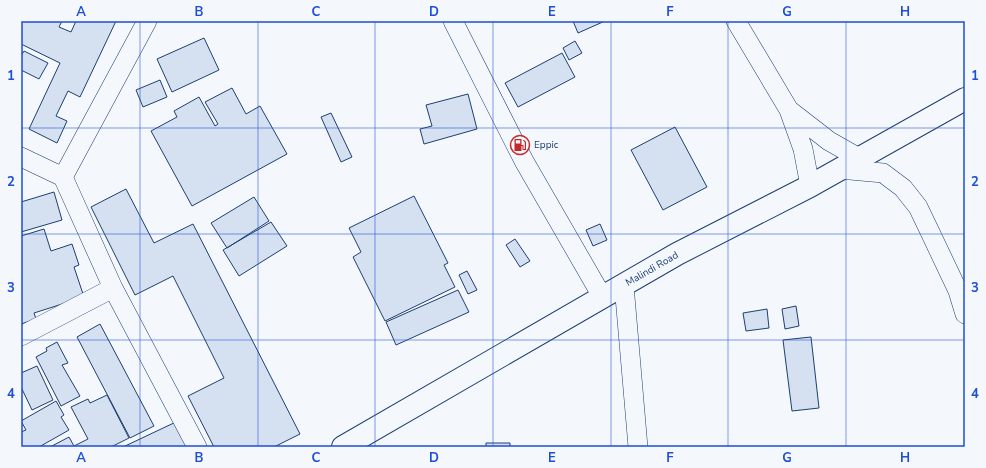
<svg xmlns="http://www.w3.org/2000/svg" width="986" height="468" font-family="'Nunito Sans',sans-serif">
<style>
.building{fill:#d5e0f0;stroke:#1d3f73}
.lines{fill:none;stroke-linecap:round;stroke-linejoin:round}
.minor-casing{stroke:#1d3f73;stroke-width:20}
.trunk-casing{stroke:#1d3f73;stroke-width:24}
.minor{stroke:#f4f7fb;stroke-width:19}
.trunk{stroke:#f4f7fb;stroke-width:22}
.grid{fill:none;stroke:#1d4ed8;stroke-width:1;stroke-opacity:0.55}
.labels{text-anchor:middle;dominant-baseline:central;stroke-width:3;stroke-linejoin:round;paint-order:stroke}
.poi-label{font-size:10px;fill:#1d3f73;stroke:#f4f7fb;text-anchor:start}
.street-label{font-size:10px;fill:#1d3f73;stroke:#f4f7fb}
.neatline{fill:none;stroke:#1d4ed8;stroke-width:1.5}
.grid-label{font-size:13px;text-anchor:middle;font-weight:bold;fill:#1d4ed8}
</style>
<rect width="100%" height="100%" fill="#f4f7fb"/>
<path class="building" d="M21 21H62L59 27 71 32 76 21H116L80 97 68 91 56 116 67 121 57 143 29 129 60 63 21 44Z
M573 21H605L578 33Z
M204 38 219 70 172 92 157 59Z
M575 41 582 53 569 60 563 48Z
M24 51 48 63 39 79 21 70V56Z
M562 53 575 77 518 107 505 83Z
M160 80 167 97 143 107 136 90Z
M232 88 246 114 260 106 287 154 192 206 151 131 177 117 174 111 199 97 215 126 218 124 205 102Z
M468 94 477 129 424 144 420 129 432 126 426 105Z
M331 113 352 157 341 162 321 117Z
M675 127 707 187 663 210 631 150Z
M126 189 154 243 193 224 300 434 274 447H214L188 396 224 378 173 276 135 295 91 207Z
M54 192 62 220 21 232V202Z
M414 196 448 263 444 265 455 287 385 321 353 257 361 252 349 228Z
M254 197 269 221 227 248 211 223Z
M271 222 287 246 239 276 223 250Z
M600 224 607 240 593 246 586 230Z
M44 229 51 251 72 244 79 265 74 267 84 297 34 313 36 319 21 324V236Z
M515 239 530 261 520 267 506 245Z
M467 271 477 290 468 294 459 275Z
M458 290 469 312 396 345 386 322Z
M796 306 799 326 785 329 782 309Z
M767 309 769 328 746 331 743 313Z
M100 324 154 426 130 438 77 337Z
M811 337 819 408 792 411 783 340Z
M57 342 68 363 62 365 80 396 61 406 36 357 47 351 46 348Z
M37 366 53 400 32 410 21 387V373Z
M107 395 129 438 111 447H50L69 437 74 446 88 439 71 407 88 399 90 403Z
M56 401 64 415 61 417 69 430 39 447H21V432L26 430 21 421Z
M178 421 191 447H123Z
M486 443H510V447H486Z"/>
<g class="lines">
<defs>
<path id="minor" d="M453 21 524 161 603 298
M736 21 789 110 803 149 810 186
M789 110 829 141 859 158
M21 157 63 177 113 288 197 447
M839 169 883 173 903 188 918 207 930 232 958 291 965 314
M63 177 147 21
M624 285 638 447
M21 336 113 288"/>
<path id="trunk" d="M343 447 677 254 810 186 965 99"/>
</defs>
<use href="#minor" class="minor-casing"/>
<use href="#trunk" class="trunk-casing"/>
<use href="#minor" class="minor"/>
<use href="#trunk" class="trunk"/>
</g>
<path class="grid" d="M140 21V447M258 21V447M375 21V447M493 21V447M611 21V447M728 21V447M846 21V447M21 128H965M21 234H965M21 340H965"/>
<defs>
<symbol id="fuel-ring" viewBox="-11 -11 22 22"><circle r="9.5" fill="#f4f7fb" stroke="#c62828" stroke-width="1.5"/><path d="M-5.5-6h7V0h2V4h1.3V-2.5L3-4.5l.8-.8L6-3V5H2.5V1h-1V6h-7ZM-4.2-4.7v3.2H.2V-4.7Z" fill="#c62828"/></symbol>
</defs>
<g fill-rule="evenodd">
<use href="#fuel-ring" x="509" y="134" width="22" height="22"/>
</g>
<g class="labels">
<g class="poi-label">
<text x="534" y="145">Eppic</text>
</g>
<g class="street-label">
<text transform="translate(652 269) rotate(-30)">Malindi Road</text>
</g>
</g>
<rect width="986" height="468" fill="none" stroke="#f4f7fb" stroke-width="44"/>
<rect x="22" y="22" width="942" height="424" class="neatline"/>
<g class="grid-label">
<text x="81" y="16">A</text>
<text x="199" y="16">B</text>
<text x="316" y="16">C</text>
<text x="434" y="16">D</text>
<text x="552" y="16">E</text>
<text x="670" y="16">F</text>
<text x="787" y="16">G</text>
<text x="905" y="16">H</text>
<text x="11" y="80">1</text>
<text x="975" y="80">1</text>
<text x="11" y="186">2</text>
<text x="975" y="186">2</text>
<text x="11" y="292">3</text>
<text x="975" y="292">3</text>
<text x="11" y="398">4</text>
<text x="975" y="398">4</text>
<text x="81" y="462">A</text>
<text x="199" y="462">B</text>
<text x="316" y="462">C</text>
<text x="434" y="462">D</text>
<text x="552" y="462">E</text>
<text x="670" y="462">F</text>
<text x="787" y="462">G</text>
<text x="905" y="462">H</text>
</g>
</svg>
